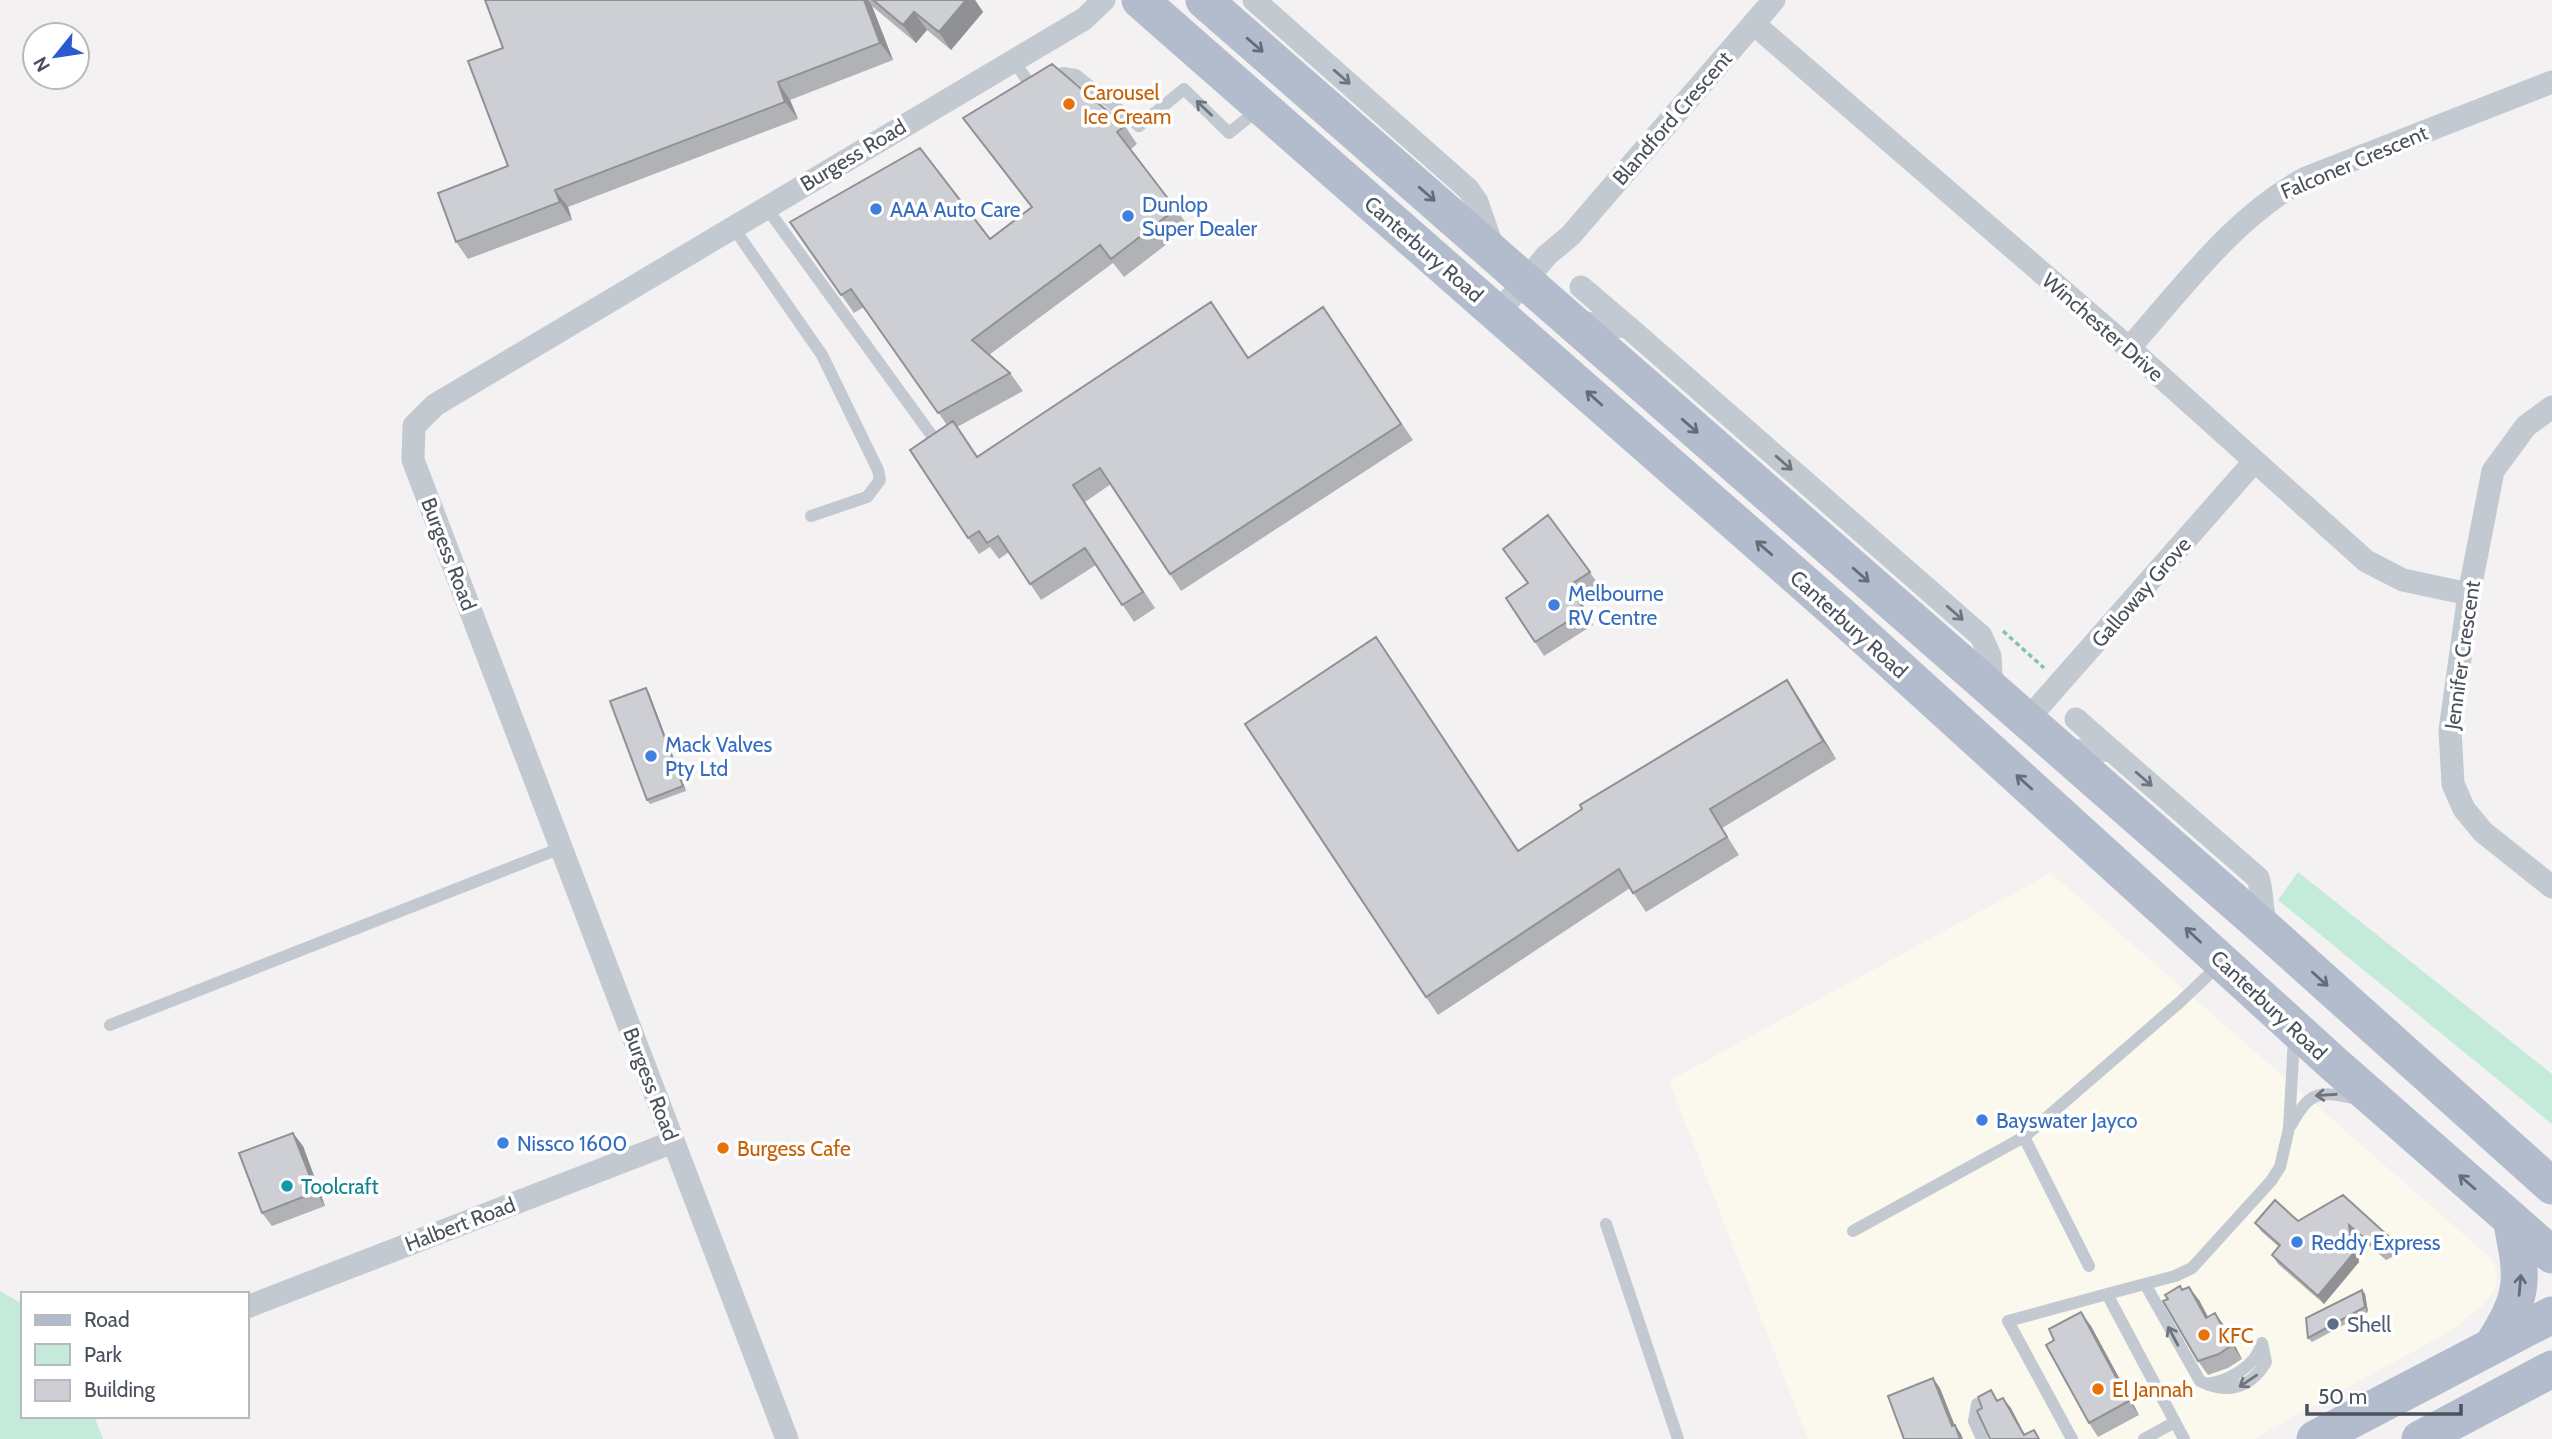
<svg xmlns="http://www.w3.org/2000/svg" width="2552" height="1439" font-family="Cabin,sans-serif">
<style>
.commercial{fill:#fbf9ed}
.green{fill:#c4ebda}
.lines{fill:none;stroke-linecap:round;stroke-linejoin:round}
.path{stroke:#7fc6af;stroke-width:3.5;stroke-dasharray:5 3.5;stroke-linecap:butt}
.lane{stroke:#c3c9d1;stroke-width:12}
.street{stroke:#c3c9d1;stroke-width:23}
.primary{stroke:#b3bccc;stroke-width:37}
.wall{fill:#b1b2b6}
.shaded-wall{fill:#909194}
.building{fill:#cecfd4;stroke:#909194;stroke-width:2}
.oneway{stroke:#646c78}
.oneway2{stroke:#6e757f}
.food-dot{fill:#e8710a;stroke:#fff;stroke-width:2.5}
.shop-dot{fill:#3f7fe0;stroke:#fff;stroke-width:2.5}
.culture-dot{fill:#0f9aa8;stroke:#fff;stroke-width:2.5}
.service-dot{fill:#5c6f8a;stroke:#fff;stroke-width:2.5}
.labels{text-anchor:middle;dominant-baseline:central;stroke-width:7;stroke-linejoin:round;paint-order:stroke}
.food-label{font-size:21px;fill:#c56008;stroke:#fff;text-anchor:start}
.street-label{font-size:21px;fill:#4a515c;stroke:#fff}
.shop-label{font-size:21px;fill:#366cbe;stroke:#fff;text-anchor:start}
.culture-label{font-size:21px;fill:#0d838f;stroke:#fff;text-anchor:start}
.service-label{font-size:21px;fill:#4e5e75;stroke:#fff;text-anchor:start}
</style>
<rect width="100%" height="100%" fill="#f3f1f1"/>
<path class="commercial" d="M2051 873 2487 1255 2495 1265 2497 1278 2494 1291 2484 1304 2449 1332 2253 1439H1808L1669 1081Z"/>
<path class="green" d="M2298 872 2552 1074V1124L2278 900Z
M0 1291 23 1304V1416H94L103 1439H0Z"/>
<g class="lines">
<path class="path" d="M2003 631 2044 668"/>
<path class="lane" d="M1013 60 1034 90 1063 73 1076 75 1139 126 1184 89 1229 133 1259 109
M766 207 935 440
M733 227 822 355 878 470 880 480 867 497 811 516
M110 1025 561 848
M2291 1125C2311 1089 2320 1091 2358 1099
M2024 1137 2089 1266
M1606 1224 1678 1439
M1853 1231 2024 1137 2180 1002 2221 963
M2145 1284 2200 1381C2227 1395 2251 1388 2266 1362L2262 1343
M2207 1384C2229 1381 2256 1366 2262 1343
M1977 1404 1974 1421 1982 1439
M2072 1439 2008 1321 2107 1294
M2144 1439 2175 1422
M2184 1439 2107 1294 2175 1276 2192 1268 2271 1181 2280 1167 2289 1128 2294 1038"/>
<path class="street" d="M1254 0 1468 189 1477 202 1493 248
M1754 24 2129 348 2366 561 2403 580 2469 594
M1581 287 1628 327
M1498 313 1547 255 1570 236 1774 0
M1574 322 1628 327 1981 636 1990 656 1992 690
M2129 348C2183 288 2233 217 2306 178L2552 82
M2552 407 2526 426 2493 471 2469 594 2450 730 2453 784 2464 809 2483 832 2552 887
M2076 719 2111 750
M2027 720 2253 463
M2062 751 2111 750 2258 878C2264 896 2260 912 2268 929
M247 1307 673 1142
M787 1439 413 460 414 426 435 405 1084 19 1104 0"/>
<path class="primary" d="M1140 0 1845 619 2334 1064 2552 1255
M1204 0 2270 933 2552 1186
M2492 1346C2526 1293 2523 1279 2511 1219
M2315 1439 2552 1315
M2420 1439 2552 1369"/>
</g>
<path class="wall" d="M485 0H975L983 12 951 50 927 30 916 43 872 6 893 60 790 100 798 119 568 207 572 220 468 259 456 242 508 166 503 48Z
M963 118 1125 126 1137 144 1131 149 1189 227 1124 277 1113 263 989 355 1010 373 1023 391 957 427 978 457 1211 302 1248 357 1323 307 1413 440 1181 591 1111 484 1085 502 1155 608 1134 622 1096 565 1041 600 1009 552 999 559 990 547 979 554 968 538 947 425 864 307 854 313 790 222 990 239 1032 208Z
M1548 515 1599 585 1580 599 1593 625 1544 656 1535 642 1528 583Z
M1376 637 1518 851 1787 680 1799 698 1836 759 1722 828 1739 855 1646 912 1630 888 1438 1015 1426 997Z
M646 688 649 693 686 791 650 804 647 800Z
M303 1146 325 1206 272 1226 262 1213Z
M2343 1195 2397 1244 2403 1252 2386 1260 2355 1234 2359 1262 2324 1304 2278 1264 2272 1255 2279 1247 2261 1231 2255 1223 2298 1221Z
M2183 1290 2199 1300 2208 1317 2215 1313 2225 1327 2242 1359 2228 1368 2208 1375 2198 1361Z
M2362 1290 2365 1294 2368 1312 2312 1342 2308 1338Z
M2091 1326 2139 1415 2098 1437 2089 1423Z"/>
<path class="shaded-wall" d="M864 0H868L872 6 893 60 880 43Z
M966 0H975L983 12 951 50 939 32Z
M914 12 927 30 916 43 903 25Z
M778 82 790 100 798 119 785 102Z
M555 190 568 207 572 220 560 202Z
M1570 585 1580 599 1593 625 1584 611Z
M1787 680 1799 698 1836 759 1823 741Z
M646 688 649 693 686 791 683 786Z
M293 1133 303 1146 325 1206 316 1192Z
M2349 1225 2355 1234 2359 1262 2324 1304 2318 1296Z
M2189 1287 2199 1300 2216 1332 2206 1318Z
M2362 1290 2365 1294 2368 1312 2365 1307Z
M2081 1312 2091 1326 2139 1415 2129 1401Z
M2215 1313 2225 1327 2242 1359 2232 1345Z
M1933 1378 1940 1388 1959 1436 1952 1426Z
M2003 1398 2011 1408 2027 1439 2024 1435Z
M1955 1425 1961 1434 1963 1439H1960Z"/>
<path class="building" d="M485 0H864L880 43 778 82 785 102 555 190 560 202 456 242 438 193 508 166 468 61 503 48Z
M873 0H966L939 32 914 12 903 25Z
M1052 64 1125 126 1117 132 1176 209 1111 259 1100 245 972 340 1010 373 938 413 851 289 841 295 790 222 920 148 990 239 1032 207 963 118Z
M1211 302 1248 358 1323 307 1401 424 1170 574 1100 468 1073 485 1143 592 1122 605 1085 548 1030 584 998 536 987 543 979 531 968 538 910 450 953 421 977 457Z
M1548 515 1590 572 1570 585 1584 611 1535 642 1506 598 1528 583 1503 549Z
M1376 637 1518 851 1582 809 1580 805 1787 680 1823 741 1710 809 1727 837 1633 893 1619 869 1426 997 1245 724Z
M646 688 683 786 647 800 610 701Z
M293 1133 316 1192 262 1213 239 1153Z
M2343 1195 2397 1244 2380 1252 2349 1225 2353 1254 2318 1296 2272 1255 2280 1245 2255 1223 2275 1200 2298 1221Z
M2180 1286 2182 1290 2189 1287 2206 1318 2215 1313 2232 1345 2219 1354 2198 1361 2163 1301 2168 1299 2165 1295Z
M2362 1290 2365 1307 2308 1338 2306 1318Z
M2081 1312 2129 1401 2089 1423 2046 1345 2054 1340 2049 1329Z
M1933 1378 1952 1426 1955 1425 1960 1439H1904L1888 1396Z
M1991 1390 1997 1401 2003 1398 2024 1435 2034 1430 2039 1439H1990L1977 1411 1982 1408 1978 1397Z"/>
<defs><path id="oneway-shaft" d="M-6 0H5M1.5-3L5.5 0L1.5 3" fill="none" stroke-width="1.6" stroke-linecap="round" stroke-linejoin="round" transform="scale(1.75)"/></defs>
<g class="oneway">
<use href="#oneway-shaft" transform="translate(1255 45) rotate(41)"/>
<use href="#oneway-shaft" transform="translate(1427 194) rotate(41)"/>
<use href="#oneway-shaft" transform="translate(1594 398) rotate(-138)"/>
<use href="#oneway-shaft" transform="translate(1690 426) rotate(41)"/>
<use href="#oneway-shaft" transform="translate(1764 548) rotate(-139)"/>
<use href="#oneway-shaft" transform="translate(1861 575) rotate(41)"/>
<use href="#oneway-shaft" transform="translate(2024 782) rotate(-138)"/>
<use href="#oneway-shaft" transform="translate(2193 935) rotate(-137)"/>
<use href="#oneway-shaft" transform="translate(2320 979) rotate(42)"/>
<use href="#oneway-shaft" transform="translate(2467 1182) rotate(-139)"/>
<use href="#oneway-shaft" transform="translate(2520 1285) rotate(-85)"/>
</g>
<g class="oneway2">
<use href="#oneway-shaft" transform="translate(1342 77) rotate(41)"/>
<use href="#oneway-shaft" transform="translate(1204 108) rotate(-136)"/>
<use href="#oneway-shaft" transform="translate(1784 463) rotate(41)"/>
<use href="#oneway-shaft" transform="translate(1955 613) rotate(41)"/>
<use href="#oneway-shaft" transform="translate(2144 779) rotate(41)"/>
<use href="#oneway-shaft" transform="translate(2326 1095) rotate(176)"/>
<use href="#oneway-shaft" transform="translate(2173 1336) rotate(-118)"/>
<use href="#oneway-shaft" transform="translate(2248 1381) rotate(146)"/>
</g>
<g class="food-dot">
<circle cx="1069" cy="104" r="7"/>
<circle cx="723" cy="1148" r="7"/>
<circle cx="2204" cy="1335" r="7"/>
<circle cx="2098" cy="1389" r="7"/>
</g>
<g class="shop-dot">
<circle cx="876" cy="209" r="7"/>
<circle cx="1128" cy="216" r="7"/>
<circle cx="1554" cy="605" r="7"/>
<circle cx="651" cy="756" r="7"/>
<circle cx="1982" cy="1120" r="7"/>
<circle cx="503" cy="1143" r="7"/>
<circle cx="2297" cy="1242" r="7"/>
</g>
<circle class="culture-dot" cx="287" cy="1186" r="7"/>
<circle class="service-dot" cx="2333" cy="1324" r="7"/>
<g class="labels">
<g class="food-label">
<text x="1083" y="92">Carousel<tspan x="1083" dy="24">Ice Cream</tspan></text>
<text x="737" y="1148">Burgess Cafe</text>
<text x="2218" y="1335">KFC</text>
<text x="2112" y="1389">El Jannah</text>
</g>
<g class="street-label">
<text transform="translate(1672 118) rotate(-49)">Blandford Crescent</text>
<text transform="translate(853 155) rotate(-31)">Burgess Road</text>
<text transform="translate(2354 162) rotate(-23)">Falconer Crescent</text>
<text transform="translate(1424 249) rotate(41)">Canterbury Road</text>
<text transform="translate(2103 327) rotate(41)">Winchester Drive</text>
<text transform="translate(449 554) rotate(69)">Burgess Road</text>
<text transform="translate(2141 592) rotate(-49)">Galloway Grove</text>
<text transform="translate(1849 624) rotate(42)">Canterbury Road</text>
<text transform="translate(2462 655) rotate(-82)">Jennifer Crescent</text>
<text transform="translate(2269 1005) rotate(43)">Canterbury Road</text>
<text transform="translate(651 1084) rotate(69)">Burgess Road</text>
<text transform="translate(460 1224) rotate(-21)">Halbert Road</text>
</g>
<g class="shop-label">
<text x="1142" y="204">Dunlop<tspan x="1142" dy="24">Super Dealer</tspan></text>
<text x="890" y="209">AAA Auto Care</text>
<text x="1568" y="593">Melbourne<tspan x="1568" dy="24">RV Centre</tspan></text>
<text x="665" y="744">Mack Valves<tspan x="665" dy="24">Pty Ltd</tspan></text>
<text x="1996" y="1120">Bayswater Jayco</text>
<text x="517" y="1143">Nissco 1600</text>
<text x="2311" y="1242">Reddy Express</text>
</g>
<g class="culture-label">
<text x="301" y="1186">Toolcraft</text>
</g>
<g class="service-label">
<text x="2347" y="1324">Shell</text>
</g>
</g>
<rect x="21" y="1292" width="228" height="126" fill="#ffffff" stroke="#b7b9be" stroke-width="2"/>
<rect x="35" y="1315" width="35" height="10" fill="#b3bccc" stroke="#b7b9be" stroke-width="2"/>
<text x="84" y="1327" font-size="21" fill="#4a515c">Road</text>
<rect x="35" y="1344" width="35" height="21" fill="#c4ebda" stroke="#b7b9be" stroke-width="2"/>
<text x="84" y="1362" font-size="21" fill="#4a515c">Park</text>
<rect x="35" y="1380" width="35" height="21" fill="#cecfd4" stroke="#b7b9be" stroke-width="2"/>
<text x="84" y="1397" font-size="21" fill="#4a515c">Building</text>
<g transform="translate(56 56) rotate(240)"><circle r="33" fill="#ffffff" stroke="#b7b9be" stroke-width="2"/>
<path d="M0-5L12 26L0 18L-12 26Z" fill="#2b59d2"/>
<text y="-10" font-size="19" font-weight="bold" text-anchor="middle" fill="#4a515c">N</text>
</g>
<path d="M2307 1404v10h154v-10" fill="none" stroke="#4a515c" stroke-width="3.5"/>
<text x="2318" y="1404" font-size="21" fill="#4a515c" stroke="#ffffff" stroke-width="5" paint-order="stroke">50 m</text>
</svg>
